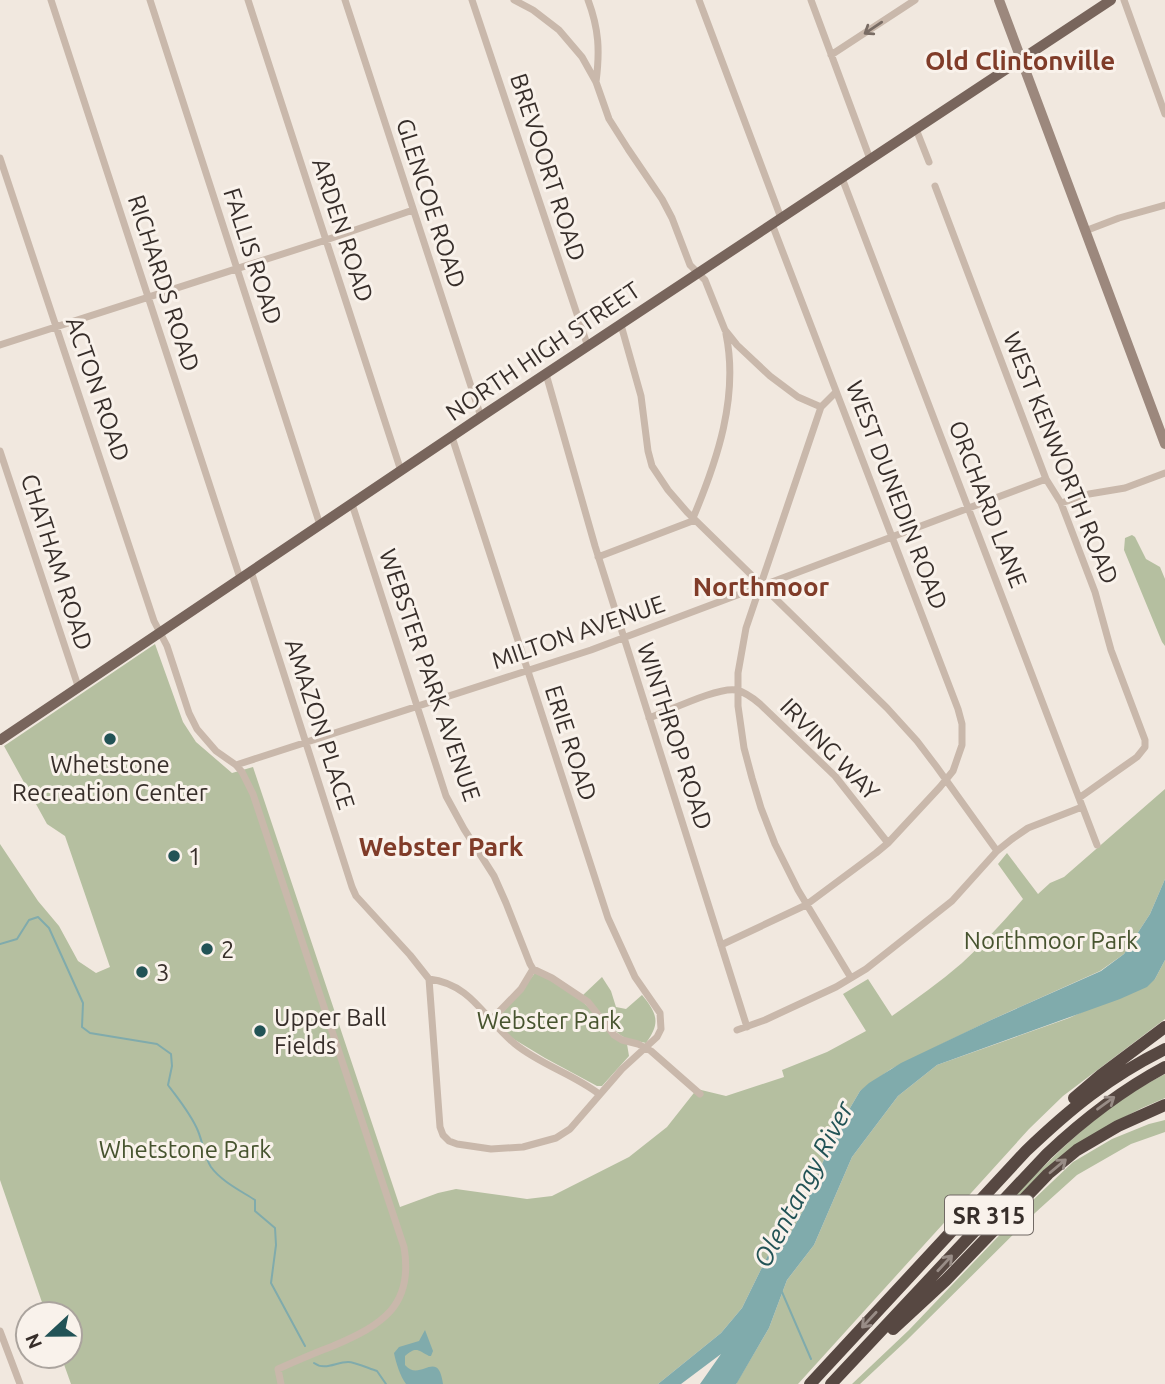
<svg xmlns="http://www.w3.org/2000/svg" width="1165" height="1384" font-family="Ubuntu,sans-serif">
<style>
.green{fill:#b5bfa0}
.water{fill:#80abac}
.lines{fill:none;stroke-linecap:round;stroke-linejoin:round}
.stream{stroke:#80abac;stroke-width:2}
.street{stroke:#c9b8ab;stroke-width:7}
.secondary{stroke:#9c887d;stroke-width:10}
.primary{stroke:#78655c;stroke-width:10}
.highway{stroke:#574842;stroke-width:12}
.oneway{stroke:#796c64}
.oneway2{stroke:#988c86}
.poi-dot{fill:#225356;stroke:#f9f2eb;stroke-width:2.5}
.labels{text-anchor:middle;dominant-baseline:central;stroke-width:6;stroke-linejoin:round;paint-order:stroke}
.shield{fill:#f9f2eb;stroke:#716964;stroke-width:2}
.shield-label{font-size:23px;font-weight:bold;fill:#372e2a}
.street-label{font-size:24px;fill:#372e2a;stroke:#f9f2eb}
.poi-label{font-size:24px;fill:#372e2a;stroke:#f9f2eb;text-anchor:start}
.park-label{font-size:24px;fill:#47542f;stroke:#f9f2eb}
.neighbourhood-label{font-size:26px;font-weight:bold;fill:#803c29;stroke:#f9f2eb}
.water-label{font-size:26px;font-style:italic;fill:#225356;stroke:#f9f2eb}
</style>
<rect width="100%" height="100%" fill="#f1e8df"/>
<path class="green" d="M1132 535 1135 537 1146 559 1160 567 1165 579V646L1162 642 1124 550 1125 538Z
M155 644 183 722 196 742 232 773 253 767 400 1207 438 1193 456 1189 527 1199 552 1196 629 1157 667 1127 697 1089 726 1096 784 1077 782 1070 827 1052 866 1031 843 994 868 979 892 1016C916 999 940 982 962 963 984 943 1004 921 1023 899L998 864 1007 853 1038 894 1050 883 1064 877 1165 789V879L1150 914 1124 954 1100 971 991 1020 891 1069 860 1091 833 1137 804 1209 791 1232 768 1255 742 1308 721 1333 658 1384H71L61 1356H70V1314H46L0 1180V844L38 901 59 926 78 961 96 973 110 967 65 836 47 824 4 746Z
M1165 960V1019L1063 1096 1029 1129 798 1384H736L769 1328 787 1280 814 1245 852 1157 898 1096 937 1065 1069 1018 1155 979Z
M535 973 545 976 582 1001 627 1044 629 1056 602 1086H597L545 1058 512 1038 496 1021Z
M602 977 611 991 616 1007 626 1009 642 995C657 1013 661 1023 646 1043 638 1041 626 1040 619 1034 607 1025 597 1006 583 995Z
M1165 1074V1098L1142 1108 1109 1125 982 1235 980 1233C1036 1174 1091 1111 1165 1074Z
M1165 1120V1132L1131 1144 1077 1175 1036 1212 906 1341 860 1384H852L909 1330 1033 1200 1073 1162 1112 1139 1149 1124Z"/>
<path class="water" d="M1165 879V960L1155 979 1147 987 1120 999 937 1065 898 1096 852 1157 814 1245 787 1280 769 1328 737 1383 736 1384H700L721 1354 681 1384H658L721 1333 742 1308 768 1255 791 1232 804 1209 833 1137 860 1091 869 1083 901 1063 991 1020 1101 971 1124 954 1150 914Z
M425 1330 433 1351 431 1356H429C418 1350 416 1346 405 1356V1365C420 1383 438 1347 443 1384H406C400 1376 396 1363 394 1353L399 1347 419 1341Z"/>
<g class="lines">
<path class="stream" d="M0 944 17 939 29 920 38 917 49 928 83 1003 82 1027 90 1033 157 1044 171 1054 172 1066 168 1085C179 1100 191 1114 198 1131 203 1143 204 1156 211 1167 221 1181 241 1191 255 1200V1211L275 1228 276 1245 271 1283 305 1346
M782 1292 811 1359
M314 1363C325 1371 336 1362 348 1362 355 1362 370 1369 377 1371L386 1384"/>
<path class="street" d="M51 0 240 578
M150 0 320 525
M248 0 401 471
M345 0 481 417
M472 0 588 347
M514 0 533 10 559 30 582 57 596 82 609 119 628 149 662 199 672 218 690 265 705 280 725 330 737 345 770 376 798 397 821 407
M588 0C599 29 600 51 596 82
M699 0 781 218
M811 0 870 159
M1124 0 1165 114
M831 55 915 0
M916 129 929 162
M0 158 154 621 167 646 189 713 197 729 216 751 236 765 242 772 253 794 404 1247C414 1306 382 1325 333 1346 314 1353 296 1361 278 1369L281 1384
M842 178 1097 845
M935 186 1046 479 1061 503 1066 516 1095 592 1111 650 1145 740V747L1137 757 1079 798
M1085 231 1119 218 1165 205
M621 325 641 396 648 451 652 466 668 490 687 512 887 708 917 741 936 766 997 851
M0 345 326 240 413 210
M546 374 595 546 747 1027
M836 392 821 407 746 628 738 673V706L744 748 752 778 761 808 775 844 798 890 851 978
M0 451 78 686
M1061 503 1089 494 1125 488 1165 473
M352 504 446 796 464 829 494 876 506 903 530 964 533 969 552 978 588 1002 614 1035 622 1040 638 1044 651 1051 700 1094
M693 518C717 461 739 397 726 334
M598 557 695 520
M251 571 352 887 356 896 410 955 429 979 440 1127 443 1135 449 1141 457 1144 491 1149 523 1147 556 1138 570 1129 622 1069 657 1037 661 1029 660 1013 635 977 608 918 452 437
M649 718C669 711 717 687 736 690 745 692 753 698 760 704L835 776 888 843
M236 765 591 650 1046 479
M721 945 806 905 876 853 888 843 940 787 953 771 962 745V724L958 709 772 224
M429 979C472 984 485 1020 515 1044 541 1065 573 1074 599 1094
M491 1020 521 989 533 969
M737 1030 765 1020 836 987 866 969 952 901 997 851 1012 839 1028 828 1082 807
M0 1331 20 1384"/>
<path class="secondary" d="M999 0 1165 444"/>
<path class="primary" d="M0 740 488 412 1111 0"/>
<path class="highway" d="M1074 1098 1101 1075 1165 1027
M893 1329 946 1280 1048 1174 1077 1150 1118 1126 1165 1105
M810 1384 1026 1151C1071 1108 1109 1077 1165 1049
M831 1384 1047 1154C1083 1120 1120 1091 1165 1067"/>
</g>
<defs><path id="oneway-shaft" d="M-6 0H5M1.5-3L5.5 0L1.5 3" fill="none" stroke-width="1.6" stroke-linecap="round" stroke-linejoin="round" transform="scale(1.75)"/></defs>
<use class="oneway" href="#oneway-shaft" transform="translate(873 28) rotate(146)"/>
<g class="oneway2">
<use href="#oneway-shaft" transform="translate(1106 1103) rotate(-36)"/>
<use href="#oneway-shaft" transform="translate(1058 1166) rotate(-40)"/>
<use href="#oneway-shaft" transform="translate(945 1263) rotate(-47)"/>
<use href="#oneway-shaft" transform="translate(869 1320) rotate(133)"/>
</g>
<g class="poi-dot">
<circle cx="110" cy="739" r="7"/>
<circle cx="174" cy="856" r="7"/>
<circle cx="207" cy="949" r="7"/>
<circle cx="142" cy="972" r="7"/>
<circle cx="260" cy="1031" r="7"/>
</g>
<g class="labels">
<rect class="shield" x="945" y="1195.5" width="88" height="39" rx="5"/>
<g class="shield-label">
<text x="989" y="1215">SR 315</text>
</g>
<g class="street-label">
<text transform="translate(548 167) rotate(72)">BREVOORT ROAD</text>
<text transform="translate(431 203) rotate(72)">GLENCOE ROAD</text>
<text transform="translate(343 230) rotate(72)">ARDEN ROAD</text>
<text transform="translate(253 256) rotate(72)">FALLIS ROAD</text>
<text transform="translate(164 283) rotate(72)">RICHARDS ROAD</text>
<text transform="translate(543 351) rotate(-34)">NORTH HIGH STREET</text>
<text transform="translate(98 389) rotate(71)">ACTON ROAD</text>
<text transform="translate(1061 458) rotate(68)">WEST KENWORTH ROAD</text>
<text transform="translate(897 495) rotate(69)">WEST DUNEDIN ROAD</text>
<text transform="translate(988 504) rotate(69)">ORCHARD LANE</text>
<text transform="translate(57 562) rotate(72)">CHATHAM ROAD</text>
<text transform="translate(578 632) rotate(-19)">MILTON AVENUE</text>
<text transform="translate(430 675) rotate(71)">WEBSTER PARK AVENUE</text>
<text transform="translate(320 724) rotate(72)">AMAZON PLACE</text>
<text transform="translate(675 736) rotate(72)">WINTHROP ROAD</text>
<text transform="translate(571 743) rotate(72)">ERIE ROAD</text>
<text transform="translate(830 749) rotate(46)">IRVING WAY</text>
</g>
<g class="poi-label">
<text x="110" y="764" text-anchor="middle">Whetstone<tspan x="110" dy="28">Recreation Center</tspan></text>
<text x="188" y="856">1</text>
<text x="221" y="949">2</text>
<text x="156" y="972">3</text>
<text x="274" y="1017">Upper Ball<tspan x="274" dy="28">Fields</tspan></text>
</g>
<g class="park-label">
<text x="1051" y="940">Northmoor Park</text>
<text x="549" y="1020">Webster Park</text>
<text x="185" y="1149">Whetstone Park</text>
</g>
<g class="neighbourhood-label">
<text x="1020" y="60">Old Clintonville</text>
<text x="761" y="586">Northmoor</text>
<text x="441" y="846">Webster Park</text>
</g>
<g class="water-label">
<text transform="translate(803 1184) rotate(-62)">Olentangy River</text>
</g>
</g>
<g transform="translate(49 1335) rotate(248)"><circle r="33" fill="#f9f2eb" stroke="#aba49e" stroke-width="2"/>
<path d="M0-5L12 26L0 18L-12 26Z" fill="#225356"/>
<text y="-10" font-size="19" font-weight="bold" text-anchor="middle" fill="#372e2a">N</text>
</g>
</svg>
